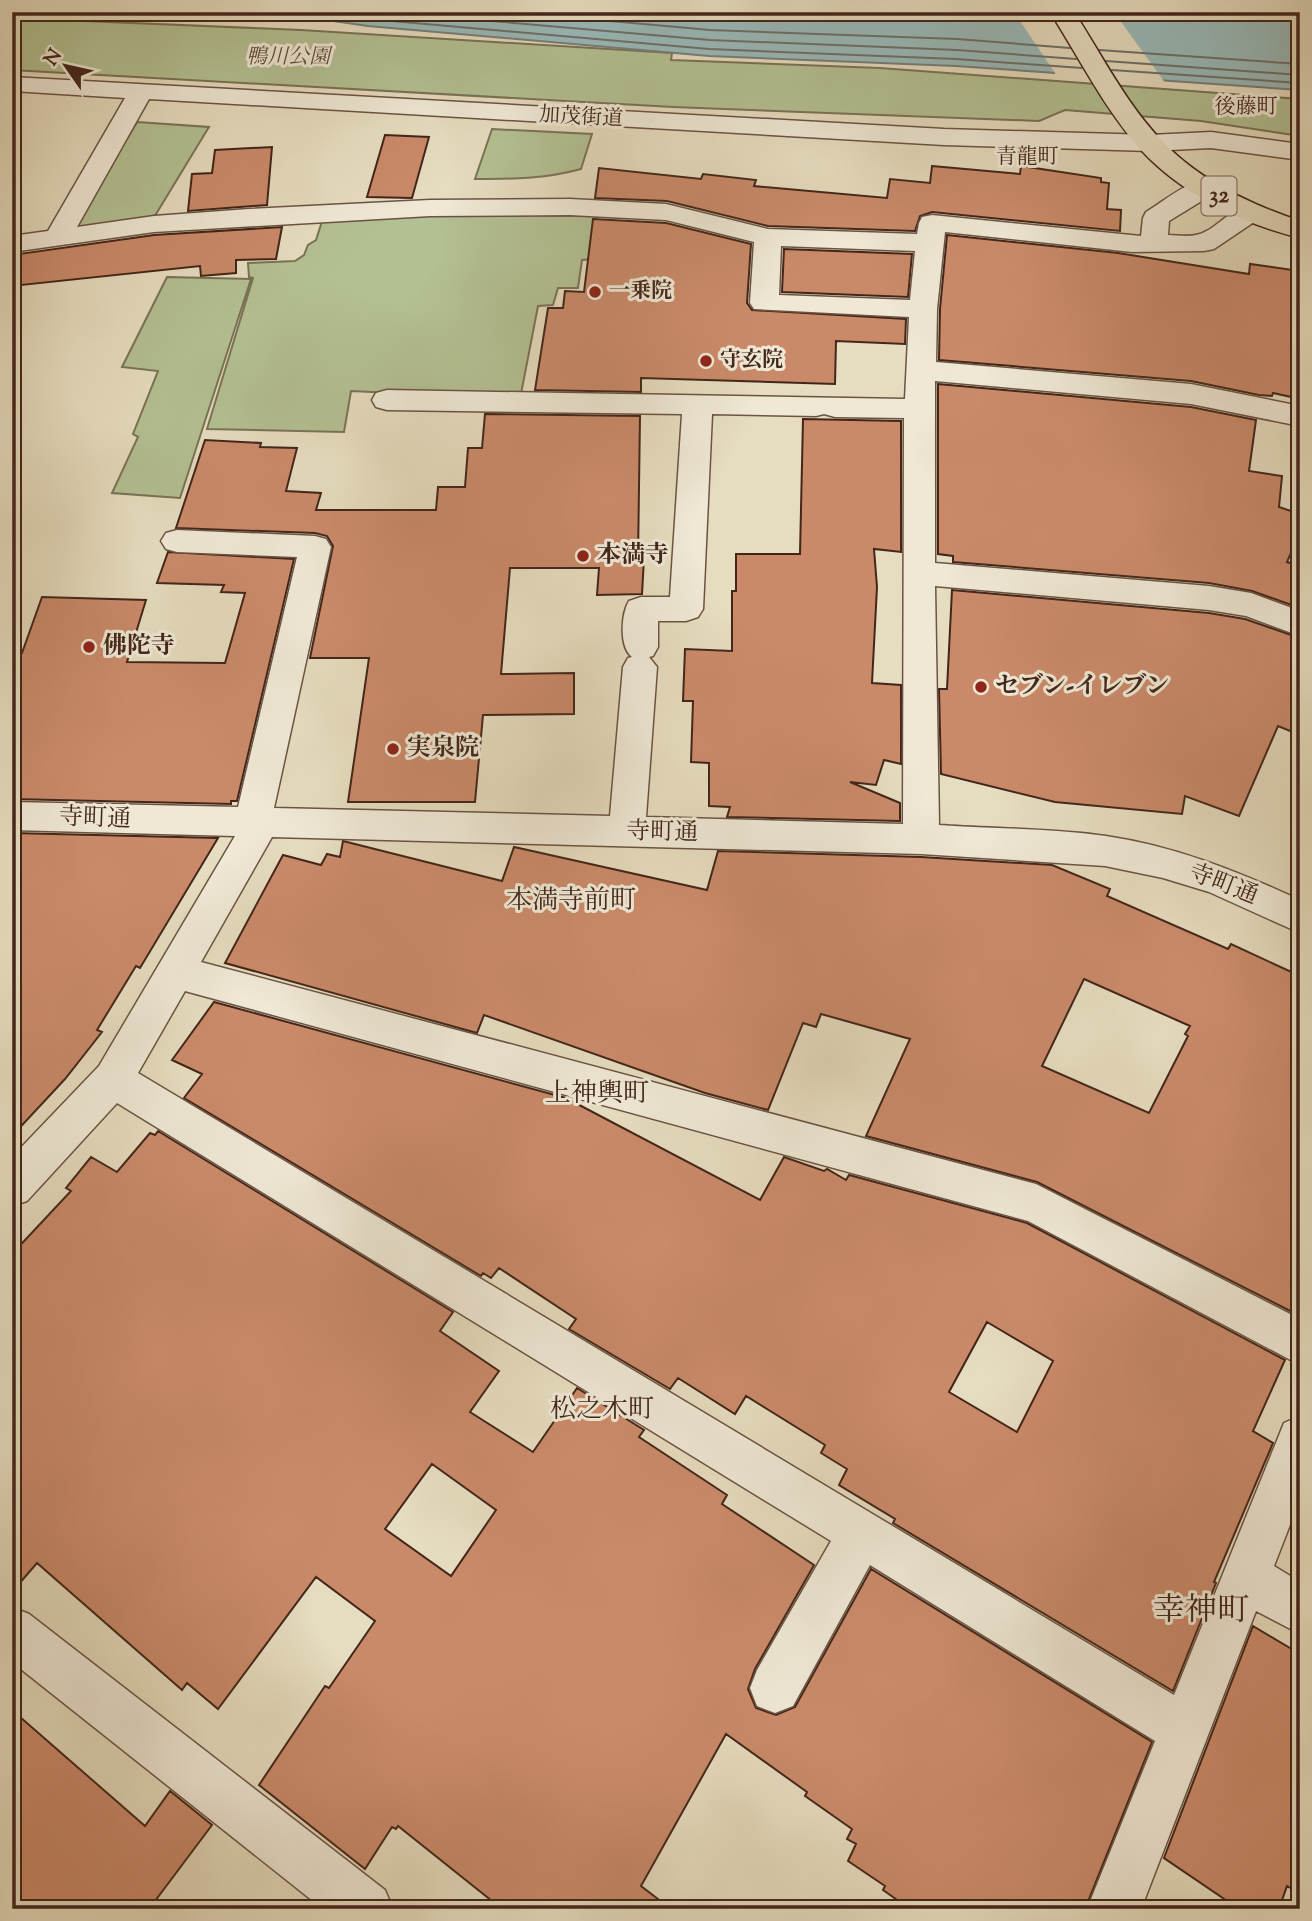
<svg xmlns="http://www.w3.org/2000/svg" width="1312" height="1921" font-family="'Sorts Mill Goudy','Noto Serif JP',serif">
<style>
.green{fill:#b3c093;stroke:#7a7356;stroke-width:2}
.water{fill:#99baba;stroke:#767f7a;stroke-width:2}
.pier{fill:#e6dcbf}
.lines{fill:none;stroke-linecap:round;stroke-linejoin:round}
.shore{stroke:#6e706a;stroke-width:2}
.building{fill:#ca8a6a;stroke:#42261a;stroke-width:2;fill-rule:evenodd}
.minor-casing{stroke:#6b5443;stroke-width:3}
.major-casing{stroke:#42261a;stroke-width:3}
.minor{fill:#efe8d5;fill-rule:evenodd}
.major{fill:#e6dcbf;fill-rule:evenodd}
.poi-dot{fill:#8f2418;stroke:#efe8d5;stroke-width:2.5}
.labels{text-anchor:middle;dominant-baseline:central;stroke-width:6;stroke-linejoin:round;paint-order:stroke}
.far-park-label{font-size:21px;font-style:italic;fill:#5e4c38;stroke:#efe8d5}
.far-neighbourhood-label{font-size:21px;fill:#42261a;stroke:#efe8d5}
.far-street-label{font-size:21px;fill:#42261a;stroke:#efe8d5}
.far-poi-label{font-size:21px;font-weight:bold;fill:#42261a;stroke:#efe8d5;text-anchor:start}
.shield{fill:#efe8d5;stroke:#766052;stroke-width:2}
.shield-label{font-size:23px;font-weight:bold;fill:#42261a}
.poi-label{font-size:24px;font-weight:bold;fill:#42261a;stroke:#efe8d5;text-anchor:start}
.street-label{font-size:24px;fill:#42261a;stroke:#efe8d5}
.neighbourhood-label{font-size:26px;fill:#42261a;stroke:#efe8d5}
.near-neighbourhood-label{font-size:32px;fill:#42261a;stroke:#efe8d5}
</style>
<rect width="100%" height="100%" fill="#e6dcbf"/>
<filter id="stains"><feTurbulence type="fractalNoise" baseFrequency=".00286" numOctaves="4"/><feColorMatrix values="0 0 0 0 .2 0 0 0 0 .09 0 0 0 0 .02 0 0 0 .5 -.17"/></filter>
<radialGradient id="worn" r=".72"><stop offset=".6" stop-color="#630" stop-opacity="0"/><stop offset="1" stop-color="#630" stop-opacity=".3"/></radialGradient>
<path class="green" d="M12 12H38L37 19 301 30 672 53 671 60 880 68 1300 99V136L1201 121 1065 110 1039 121 673 107 12 70Z
M137 122 209 127 153 219 71 229Z
M492 129 592 134 581 169C545 179 511 179 475 179Z
M419 214 596 216V259L582 260 578 288H558L553 305 538 306 520 399 351 391 344 432 207 429 253 278 249 277 248 263 295 261 304 255 308 245 316 240 323 218Z
M167 277 251 279 180 498 112 493 138 437 133 434 158 371 122 367Z"/>
<path class="water" d="M271 12H1300V90L956 66 709 56 368 26Z"/>
<path class="pier" d="M1014 12H1114L1166 84 1057 76Z"/>
<g class="lines">
<path class="shore" d="M320 12 369 19 709 49 956 59 1082 68
M388 12 710 40 957 50 1076 59
M510 12 710 30 957 39 1070 48
M1099 50 1300 64
M1106 61 1300 75
M1112 70 1300 83"/>
</g>
<path class="building" d="M385 135 429 137 412 198 367 197Z
M272 147 267 205 188 211 192 174 212 173 215 150Z
M932 166 1020 174 1021 166 1101 178V182L1109 183 1107 209 1121 210 1120 231 932 212 920 216 915 231 768 226 667 201 595 198 599 168 701 179 703 174 756 180 754 186 887 198 890 179 930 183Z
M593 219 666 223 751 244 747 303 752 310 906 319 905 344 836 341 835 384 641 378V392L535 390 548 308H563L565 291 584 292Z
M282 227 276 259 236 260V273L201 276 200 266 12 286V255L154 235Z
M947 235 1118 253 1249 274 1250 264 1300 271V399L1273 393 1272 396 1259 395 1191 381 939 360 940 309Z
M784 249 912 254 908 297 782 292Z
M938 384 1191 407 1256 420 1249 471 1282 476 1279 507 1300 514V532L1287 562 1300 566V608L1252 591 1209 583 953 562V556L938 554Z
M485 414 640 416 638 558H644L642 594 597 595 599 568H510L501 674 574 673V714L483 715 475 802H348L369 658H310L333 546 327 536 315 533 176 528 205 440 261 443 260 447 297 448 286 491 321 493 316 510H436L438 487H465L468 448H482Z
M803 419 901 421V552L874 549 877 587 872 683 901 685V764L884 760 876 785 850 782 900 803V821L727 817 730 807 709 806V763L691 762 693 701H683L685 649 732 651V591H736V554H800Z
M168 552 294 559 237 801H231V804L12 799V653H22L42 597 146 600 127 662 225 663 245 593 221 592 224 585 157 583Z
M952 590 1209 613 1245 619 1300 638V735L1278 726 1239 816 1185 796 1182 814 1055 802 941 774 939 689H947Z
M12 833 218 838 140 968 136 966 97 1030 102 1032 65 1079 12 1136Z
M343 841 502 881 514 847 707 890 718 851 921 857 1052 865 1110 889 1107 896 1228 949 1231 944 1300 976V1316L1037 1182 866 1136 910 1039 821 1014 816 1027 803 1023 768 1110 705 1093 484 1015 477 1033 225 963 283 855 321 865 327 854 340 857ZM1084 979 1190 1026 1185 1034 1188 1036 1149 1113 1042 1066Z
M214 1002 566 1098 760 1200 784 1157 824 1171 827 1169 846 1180 849 1175 1027 1223 1285 1360 1253 1431 1273 1443 1214 1582 1216 1583 1173 1691 893 1523 895 1519 839 1485 847 1469 821 1453 825 1445 746 1396 735 1414 678 1378 670 1389 569 1329 576 1319 499 1268 491 1278 483 1273 481 1276 184 1098 202 1074 172 1060ZM987 1322 1053 1361 1017 1432 949 1392Z
M158 1131 453 1312 440 1331 499 1371 470 1412 533 1452 577 1388 644 1430 639 1437 727 1495 722 1504 814 1565 755 1669 748 1689 756 1708 776 1715 795 1707 871 1569 1152 1742 1085 1909H910L883 1890 885 1886 848 1861 856 1844 847 1839 852 1829 805 1796 807 1792 726 1734 641 1886 671 1909H502L398 1826 396 1829 392 1827 365 1869 259 1785 325 1686 329 1688 375 1621 316 1577 218 1709 187 1683 182 1690 37 1563 12 1592V1254L71 1191 66 1188 91 1157 117 1172 150 1133 155 1135ZM432 1464 496 1510 451 1576 385 1529Z
M1253 1626 1300 1654V1894L1287 1886 1279 1909H1239L1164 1858Z
M12 1710 145 1826 170 1791 212 1825 149 1909H12Z"/>
<g class="lines">
<defs>
<path id="minor" d="M12 77 944 129 1150 135 1211 132 1300 144V160L1211 148 1150 151 944 145 149 99 77 227 154 216 249 209 430 200 570 199 666 204 768 229 917 234 919 223 922 217 932 215 1141 236 1143 218 1146 212C1165 201 1190 177 1213 182L1217 188 1213 194 1169 221 1168 235C1177 235 1188 237 1196 235 1220 230 1233 200 1260 206L1264 212 1260 218 1214 249 1204 251 1132 252 945 232 937 309 936 362 1191 384 1300 406V426L1191 404 935 381V563L1209 586 1251 593 1300 611V636L1246 616 1209 610 935 586 939 825C994 829 1051 828 1106 836 1174 846 1237 871 1300 900V933L1209 892 1163 878 1105 866 921 854 272 837 201 962 1036 1184 1300 1319V1365L1028 1221 185 991 138 1073 1174 1695 1284 1423 1300 1416V1499L1274 1566 1300 1582V1634L1256 1611 1141 1909H1087L1155 1741 870 1565 793 1706 775 1713 757 1706 750 1688 757 1670 831 1541 117 1103 27 1201 12 1206V1157L99 1066 235 836 12 830V802L238 807 297 557 177 552 166 549 161 541 166 533 177 530 315 536 326 539 331 547 274 808 610 816 623 667 628 658 632 657C619 647 621 614 629 601L641 597H670L682 414 387 410 376 407 372 400 376 393 387 390 905 399 909 317 754 309 750 303 754 242 666 220 570 215 430 216 154 232 12 252V236L48 231 125 98 12 91ZM781 246 915 251 910 300 779 295ZM712 414 816 416 824 414 835 417 904 418 903 824 646 817 657 667 649 657 653 656 658 647V621H686L698 617 703 609Z
M12 1607 29 1614 385 1890 393 1909H323L12 1662Z"/>
<path id="major" d="M1050 12H1074C1102 55 1126 104 1162 141 1199 180 1249 204 1300 221V238C1243 224 1182 194 1142 151 1105 110 1080 59 1050 12Z"/>
</defs>
<use href="#minor" class="minor-casing"/>
<use href="#major" class="major-casing"/>
<use href="#minor" class="minor"/>
<use href="#major" class="major"/>
</g>
<g class="poi-dot">
<circle cx="595" cy="292" r="7"/>
<circle cx="706" cy="361" r="7"/>
<circle cx="583" cy="556" r="7"/>
<circle cx="89" cy="647" r="7"/>
<circle cx="981" cy="687" r="7"/>
<circle cx="393" cy="749" r="7"/>
</g>
<g class="labels">
<g class="far-park-label">
<text x="288" y="58">鴨川公園</text>
</g>
<g class="far-neighbourhood-label">
<text x="1246" y="108">後藤町</text>
<text x="1027" y="158">青龍町</text>
</g>
<g class="far-street-label">
<text transform="translate(581 118) rotate(3)">加茂街道</text>
</g>
<g class="far-poi-label">
<text x="609" y="292">一乗院</text>
<text x="720" y="361">守玄院</text>
</g>
<rect class="shield" x="1201.5" y="176.5" width="35" height="39" rx="5"/>
<g class="shield-label">
<text x="1219" y="196">32</text>
</g>
<g class="poi-label">
<text x="597" y="556">本満寺</text>
<text x="103" y="647">佛陀寺</text>
<text x="995" y="687">セブン-イレブン</text>
<text x="407" y="749">実泉院</text>
</g>
<g class="street-label">
<text transform="translate(95 819) rotate(2)">寺町通</text>
<text transform="translate(662 833) rotate(1)">寺町通</text>
<text transform="translate(1223 885) rotate(21)">寺町通</text>
</g>
<g class="neighbourhood-label">
<text x="571" y="901">本満寺前町</text>
<text x="597" y="1094">上神輿町</text>
<text x="602" y="1410">松之木町</text>
</g>
<g class="near-neighbourhood-label">
<text x="1201" y="1612">幸神町</text>
</g>
</g>
<rect width="1312" height="1921" fill="none" stroke="#e6dcbf" stroke-width="42"/>
<rect x="14" y="14" width="1284" height="1893" fill="none" stroke="#42261a" stroke-width="3.5"/>
<rect x="21" y="21" width="1270" height="1879" fill="none" stroke="#42261a" stroke-width="2"/>
<g transform="translate(66 66) rotate(304)" stroke="#efe8d5" stroke-width="5" paint-order="stroke">
<path d="M0-5L12 26L0 18L-12 26Z" fill="#42261a"/>
<text y="-10" font-size="19" font-weight="bold" text-anchor="middle" fill="#42261a">N</text>
</g>
<rect width="100%" height="100%" filter="url(#stains)"/>
<rect width="100%" height="100%" fill="url(#worn)"/>
</svg>
